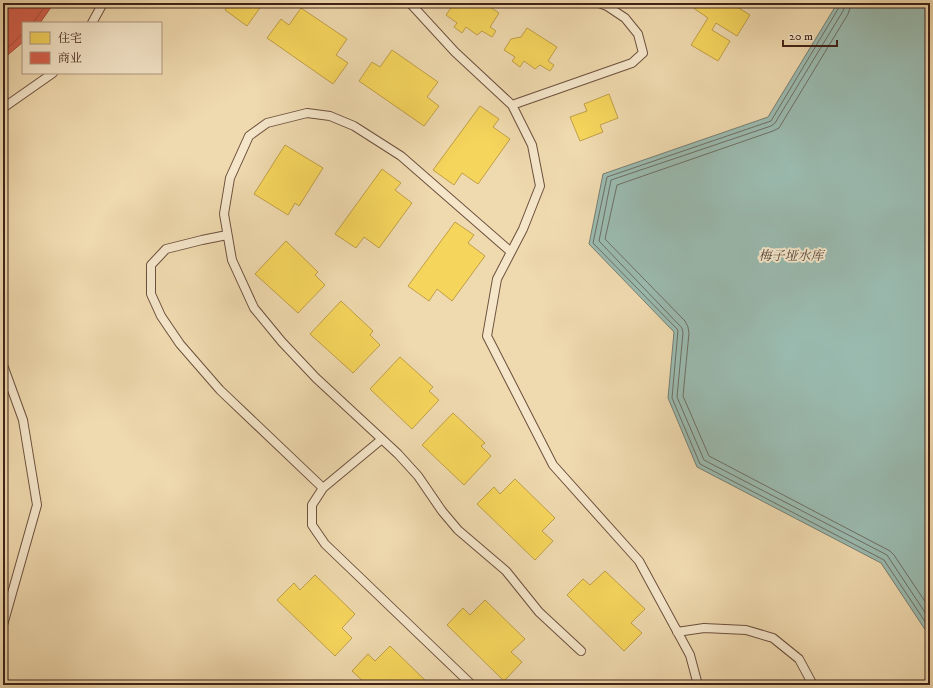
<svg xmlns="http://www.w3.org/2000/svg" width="933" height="688" font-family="'IM FELL DW Pica','Noto Serif SC',serif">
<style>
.water{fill:#9abaaf;stroke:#767d72}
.homes{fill:#f6d55c;stroke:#c09f47}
.shops{fill:#d6604d;stroke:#a94d3d}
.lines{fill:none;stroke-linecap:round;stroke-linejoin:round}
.shore{stroke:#6e6e63;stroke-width:1}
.lane-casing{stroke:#6c503d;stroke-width:10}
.lane{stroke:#f5e6ca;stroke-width:8}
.labels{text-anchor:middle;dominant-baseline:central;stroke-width:4;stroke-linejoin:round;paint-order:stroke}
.water-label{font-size:13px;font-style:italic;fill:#57483d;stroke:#f5e6ca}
</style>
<rect width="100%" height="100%" fill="#efd9ae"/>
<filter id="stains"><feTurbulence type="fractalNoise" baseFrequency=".005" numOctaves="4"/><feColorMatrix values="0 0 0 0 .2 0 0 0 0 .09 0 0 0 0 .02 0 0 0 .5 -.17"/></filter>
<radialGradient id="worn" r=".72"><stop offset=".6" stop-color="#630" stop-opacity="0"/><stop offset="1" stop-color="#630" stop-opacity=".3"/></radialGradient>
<path class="water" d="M834 3H930V637L881 563 697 467 668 398 674 332 589 244 603 174 768 117 835 7Z"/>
<path class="homes" d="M227 3H258L262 5 247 26 225 10 229 4Z
M463 3H484L499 13 490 27 496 31 492 37 482 31 477 35 466 27 462 33 454 27 457 23 446 15 453 5Z
M694 3H731L750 15 737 36 716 23 712 30 730 41 718 61 691 45 708 18 692 7Z
M301 8 347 39 336 55 348 63 333 84 267 38 281 19 289 25Z
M527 28 557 47 548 61 554 65 550 71 540 65 535 69 524 61 520 67 512 61 515 57 504 50 511 39 521 37Z
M392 50 438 82 427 97 439 106 424 126 359 81 372 62 380 67Z
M609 94 618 118 600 125 603 132 580 141 570 117 587 111 584 104Z
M480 106 499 119 493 127 510 139 478 184 462 173 454 185 433 170Z
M285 145 323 168 299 206 295 203 288 215 254 194Z
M382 169 401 183 395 190 412 203 379 248 364 237 356 248 335 234Z
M455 222 474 235 468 243 485 256 452 301 437 289 429 301 408 286Z
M286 241 318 272 315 275 325 285 298 313 255 274Z
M341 301 373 331 370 335 380 345 353 373 310 334Z
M400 357 433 387 429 391 439 400 412 429 370 389Z
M453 413 485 443 481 446 491 456 464 485 422 445Z
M515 479 555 518 542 531 553 541 535 560 477 504 494 487 500 494Z
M605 571 645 609 631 623 642 633 624 651 567 595 583 579 590 585Z
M315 575 355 614 342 628 352 638 335 656 277 600 294 583 300 590Z
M485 600 525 639 511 652 522 662 504 681 447 625 463 608 470 615Z
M390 646 430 685H367L352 671 368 654 375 661Z"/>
<path class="shops" d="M3 3H47L33 23H23V33L11 45 3 50Z
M3 3H54L40 23H23V42L3 59Z"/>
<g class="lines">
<path class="shore" d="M838 3 839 7 838 9 771 121 607 177 593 243 678 330 672 398 700 464 884 560 930 629
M844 3V8L843 11 775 123 771 126 611 180 599 241 682 328 683 333 677 397 704 460 887 555 930 620
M850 3V8L848 14 779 128 773 131 617 185 605 239 685 321 688 327 689 333 683 396 709 456 890 551 894 555 930 609"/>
<defs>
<path id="lane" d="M410 3 455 52 512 105 532 145 540 186 523 229 497 279 487 336 553 465 639 561 690 655 698 685
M92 23 103 3
M512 105 632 63 643 53 638 34 625 18 607 6 599 3
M3 108 53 73
M227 235 202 240 166 249 151 265V294L161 316 180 344 220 390 323 488
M511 252 401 156 354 126 330 116 307 113 267 123 249 136 230 178 224 214 232 260 254 308 282 342 316 378 398 454 418 476 442 511 458 530 506 571 539 612 581 651
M3 365 23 420 37 505 3 625
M382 439 323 488 312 505V525L325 544 472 685
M677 632 704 628 746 630 773 638 799 659 813 685"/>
</defs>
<use href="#lane" class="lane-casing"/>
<use href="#lane" class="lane"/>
</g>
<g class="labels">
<g class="water-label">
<text x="791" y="256">梅子垭水库</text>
</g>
</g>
<rect width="933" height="688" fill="none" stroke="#efd9ae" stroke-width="16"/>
<rect x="4" y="4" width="925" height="680" fill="none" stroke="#412217" stroke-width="2"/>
<rect x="8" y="8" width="917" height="672" fill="none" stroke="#412217"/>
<rect x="22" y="22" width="140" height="52" fill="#f5e6ca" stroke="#ad9882"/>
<rect x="30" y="32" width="20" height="12" fill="#f6d55c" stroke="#ad9882"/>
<text x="58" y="42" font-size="12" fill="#412217">住宅</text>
<rect x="30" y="52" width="20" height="12" fill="#d6604d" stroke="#ad9882"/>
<text x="58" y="62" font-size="12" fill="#412217">商业</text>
<path d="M783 40v6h54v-6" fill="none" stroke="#412217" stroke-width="2"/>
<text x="789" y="40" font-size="12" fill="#412217" stroke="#f5e6ca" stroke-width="3" paint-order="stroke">20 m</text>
<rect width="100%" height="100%" filter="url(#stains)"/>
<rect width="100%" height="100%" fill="url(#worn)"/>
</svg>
